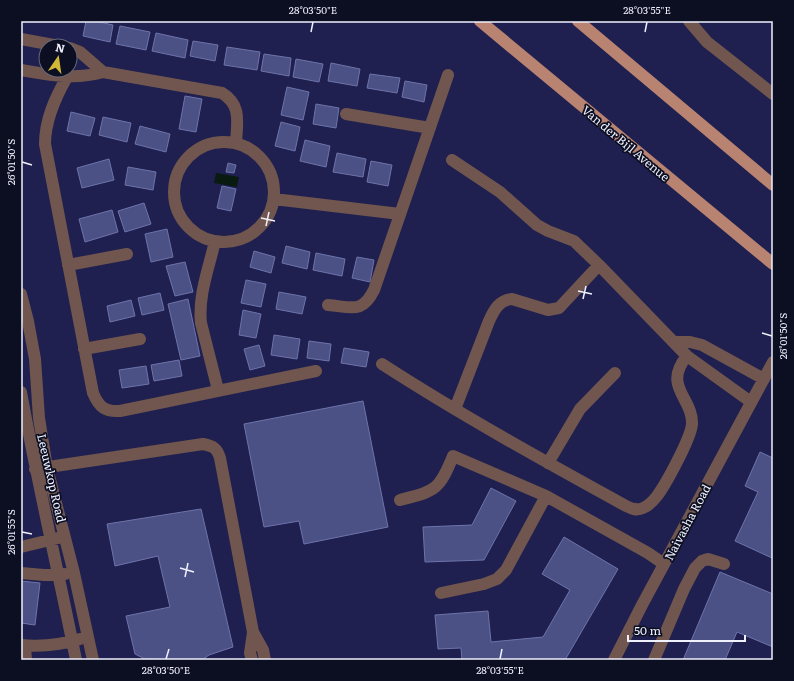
<svg xmlns="http://www.w3.org/2000/svg" width="794" height="681" font-family="Literata,serif">
<style>
.water{fill:#091a10}
.building{fill:#4b5185;stroke:#6d74ab}
.lines{fill:none;stroke-linecap:round;stroke-linejoin:round}
.minor{stroke:#70564e;stroke-width:12}
.major{stroke:#b98372;stroke-width:12}
.ticks{fill:none;stroke:#eff1fe;stroke-width:1.5}
.labels{text-anchor:middle;dominant-baseline:central;stroke-width:3.5;stroke-linejoin:round;paint-order:stroke}
.street-label{font-size:12px;fill:#eff1fe;stroke:#0c0e22}
.neatline{fill:none;stroke:#eff1fe;stroke-width:1.5}
.ticks-label{font-size:10px;text-anchor:middle;fill:#eff1fe}
</style>
<rect width="100%" height="100%" fill="#1f204f"/>
<path class="water" d="M216 173 239 177 237 187 214 183Z"/>
<path class="building" d="M86 21H95L113 25 110 42 83 36Z
M120 26 150 32 146 50 116 44Z
M156 33 188 40 185 58 152 51Z
M193 41 218 45 215 61 190 56Z
M227 47 260 52 257 70 224 65Z
M264 54 291 58 289 76 261 71Z
M296 59 323 64 319 82 293 77Z
M331 63 360 69 357 86 328 81Z
M370 74 400 78 397 93 367 88Z
M405 81 427 85 424 102 402 97Z
M287 87 309 92 303 120 281 115Z
M185 96 202 99 196 132 179 129Z
M316 104 339 108 336 128 313 124Z
M71 112 95 118 90 136 67 131Z
M103 117 131 123 127 142 99 135Z
M281 122 300 127 295 151 275 146Z
M140 126 170 134 166 152 135 144Z
M305 140 330 146 326 167 300 161Z
M337 153 366 159 363 177 333 172Z
M109 159 114 180 82 188 77 168Z
M371 161 392 165 388 186 367 182Z
M228 163 236 165 234 173 226 172Z
M128 167 156 172 153 190 125 185Z
M222 186 236 189 231 211 217 208Z
M144 203 151 224 125 232 118 211Z
M112 210 118 232 85 242 79 219Z
M167 229 173 257 151 262 145 234Z
M286 246 310 252 307 269 282 263Z
M254 251 275 257 271 273 250 267Z
M316 253 345 259 342 276 313 270Z
M357 257 374 260 370 282 352 278Z
M185 262 193 292 175 296 166 266Z
M246 280 266 284 261 307 241 303Z
M279 292 306 297 302 314 276 309Z
M160 293 164 310 142 315 138 298Z
M188 299 200 356 181 360 168 304Z
M131 300 135 316 110 322 107 306Z
M243 310 261 314 256 338 239 335Z
M274 335 300 339 297 359 271 355Z
M309 341 331 344 329 361 307 358Z
M259 345 265 366 250 370 244 349Z
M344 348 369 352 366 367 341 363Z
M179 360 182 376 154 381 151 365Z
M146 366 149 384 122 388 119 370Z
M363 401 388 527 304 544 299 521 264 527 244 424Z
M760 452 773 458 772 558 735 541 758 492 745 486Z
M491 488 516 501 484 560 425 562 423 527 472 525Z
M201 509 233 647 209 655 202 660H147L135 654 126 616 170 607 158 556 115 566 107 524Z
M564 537 618 569 565 660H462L461 648 438 649 435 615 488 611 491 642 543 637 570 590 542 574Z
M720 572 773 594V647L737 632 725 660H683Z
M21 581 40 583 35 625 21 623Z"/>
<g class="lines">
<path class="minor" d="M689 21 707 42 773 94
M21 39 59 46
M70 48 80 52 103 72
M21 70C50 75 75 80 103 72L222 93C242 105 237 123 236 143
M67 77C55 98 45 120 45 144L93 393C99 407 105 412 120 411L316 371
M346 114 430 128
M174 192a50 50 0 1 1 100 0a50 50 0 1 1-100 0Z
M452 160 500 192 537 225 548 231 574 241 599 265 687 356 751 402
M274 199 400 214
M215 241C209 268 198 295 201 323L218 390
M68 265 127 254
M21 294 28 321 35 359 39 418 47 468 74 573 93 660
M328 305C352 307 362 314 374 290L448 75
M675 342H690L702 345 764 379
M84 349 140 339
M382 364C461 415 544 461 626 506 632 509 637 511 643 508 648 506 654 500 657 496 666 484 691 438 692 424 693 398 662 386 687 356
M21 392C37 481 58 570 76 660
M455 409 489 321C494 310 499 300 512 299L548 310 559 308 599 265
M548 463 580 409 615 373
M35 469 203 444C213 446 217 448 220 458L253 632 263 650 265 660
M400 500C435 491 439 491 453 456L546 496 648 553 664 564
M21 547 58 538
M21 573 44 575 65 574
M441 593 484 584 497 579 506 570 546 496
M21 645C41 647 60 645 80 639
M25 646 26 660
M252 660 250 653 253 632
M614 660 642 605 773 362
M654 660 684 589 695 568 702 561 708 559 724 564"/>
<path class="major" d="M480 21 773 264
M578 21 773 185"/>
</g>
<path class="ticks" d="M311 32 313 22M645 32 647 22M22 162 32 165M261 218 275 221M266 226 269 212M578 291 592 294M583 299 586 286M762 333 772 336M22 532 32 534M180 568 194 572M185 577 188 563M166 659 169 649M500 659 502 649"/>
<g class="labels">
<g class="street-label">
<text transform="translate(626 143) rotate(40)">Van der Bijl Avenue</text>
<text transform="translate(52 478) rotate(77)">Leeuwkop Road</text>
<text transform="translate(687 522) rotate(-62)">Naivasha Road</text>
</g>
</g>
<rect width="794" height="681" fill="none" stroke="#0c0e22" stroke-width="44"/>
<g transform="translate(58 58) rotate(13)"><circle r="19" fill="#0c0e22" stroke="#67697a"/>
<path d="M0-3L7 15L0 10L-7 15Z" fill="#d1b736"/>
<text y="-6" font-size="11" font-weight="bold" text-anchor="middle" fill="#eff1fe">N</text>
</g>
<path d="M628 635v6h117v-6" fill="none" stroke="#eff1fe" stroke-width="2"/>
<text x="634" y="635" font-size="12" fill="#eff1fe" stroke="#0c0e22" stroke-width="3" paint-order="stroke">50 m</text>
<rect x="22" y="22" width="750" height="637" class="neatline"/>
<g class="ticks-label">
<text x="313" y="14">28°03'50"E</text>
<text x="647" y="14">28°03'55"E</text>
<text transform="translate(11 162) rotate(-90)" y="4">26°01'50"S</text>
<text transform="translate(783 336) rotate(-90)" y="4">26°01'50"S</text>
<text transform="translate(11 532) rotate(-90)" y="4">26°01'55"S</text>
<text x="166" y="674">28°03'50"E</text>
<text x="500" y="674">28°03'55"E</text>
</g>
</svg>
